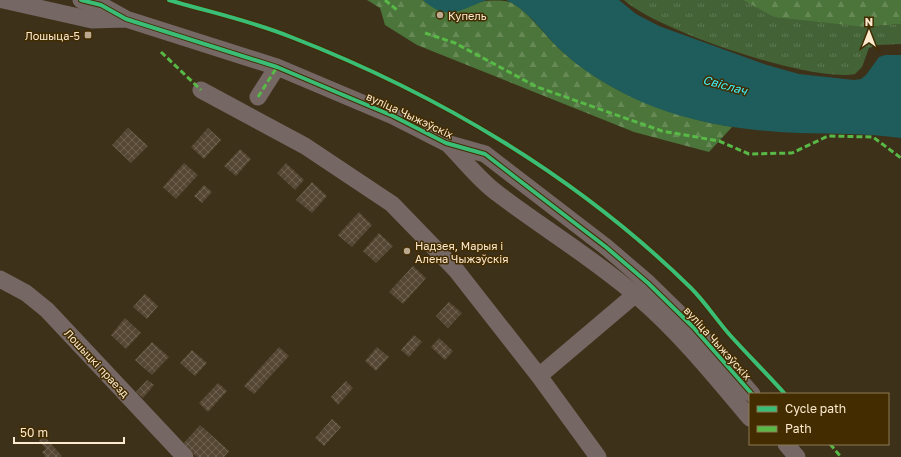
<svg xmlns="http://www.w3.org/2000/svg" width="901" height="457" font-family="'Golos Text',sans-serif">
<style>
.grass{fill:url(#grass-tufts)}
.forest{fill:url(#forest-firs)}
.water{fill:#1f5c5c}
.building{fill:url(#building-cross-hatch)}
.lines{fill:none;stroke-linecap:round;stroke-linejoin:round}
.minor{stroke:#756764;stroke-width:17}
.quiet{stroke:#58b947;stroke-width:3;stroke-dasharray:6 3;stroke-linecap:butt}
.cycleway-casing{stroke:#422c00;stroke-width:6}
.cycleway{stroke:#3abd76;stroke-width:4}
.poi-dot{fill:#baa98f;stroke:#422c00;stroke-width:1.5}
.labels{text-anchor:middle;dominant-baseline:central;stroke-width:3;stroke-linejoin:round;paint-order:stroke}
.poi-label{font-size:11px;fill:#fceacf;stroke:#422c00;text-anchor:start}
.street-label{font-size:11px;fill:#fceacf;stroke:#422c00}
.water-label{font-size:12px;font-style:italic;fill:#3bf4fc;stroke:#422c00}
</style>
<defs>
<pattern id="grass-tufts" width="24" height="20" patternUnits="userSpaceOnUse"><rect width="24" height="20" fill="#436236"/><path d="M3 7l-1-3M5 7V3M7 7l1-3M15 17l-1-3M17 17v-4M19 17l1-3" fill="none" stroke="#5f7952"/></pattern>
<pattern id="forest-firs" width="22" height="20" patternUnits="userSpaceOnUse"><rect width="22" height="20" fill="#4b753b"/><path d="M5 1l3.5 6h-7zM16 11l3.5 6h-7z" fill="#668956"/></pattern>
<pattern id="building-cross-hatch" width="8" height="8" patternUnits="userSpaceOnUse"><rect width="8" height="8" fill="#564734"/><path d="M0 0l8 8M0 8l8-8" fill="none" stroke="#6f6250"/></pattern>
</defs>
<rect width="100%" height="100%" fill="#3e3119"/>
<path class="grass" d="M624 0H743L865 27 901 24V44L878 45 869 48 862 67 855 74C812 83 656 30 624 0Z"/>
<path class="forest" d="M367 0H423L427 3 480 2C490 0 504 0 513 3 533 16 546 38 565 54 613 95 670 116 732 127L709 152 634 132 417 45 385 25 380 8Z
M743 0H901V24L865 27 774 17Z"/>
<path class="water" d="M423 0H487C461 9 448 23 423 0Z
M506 0H619L636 14 659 26 767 65 799 74 854 80 861 79 866 75 879 57 885 55H901V138C866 133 833 134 798 133 734 130 670 120 614 88 596 78 579 67 564 53 545 37 530 10 506 0Z"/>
<path class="building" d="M128 128 148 146 131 163 112 145Z
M208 128 221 140 204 159 191 147Z
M240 149 251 159 236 176 224 166Z
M184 163 198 175 176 199 163 187Z
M286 163 304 180 295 190 277 173Z
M312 182 327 196 312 213 296 200Z
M204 185 212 192 202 203 194 196Z
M359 212 372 225 352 247 338 235Z
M379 233 393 246 376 263 363 251Z
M413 266 426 278 403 304 389 292Z
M145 294 158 306 147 319 133 307Z
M449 302 462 313 448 328 436 316Z
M125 318 141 333 126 349 111 335Z
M414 335 422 342 409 357 401 350Z
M439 338 453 351 445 360 431 347Z
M152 342 169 357 152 375 135 360Z
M279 347 289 356 254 394 244 386Z
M377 347 389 357 376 371 365 361Z
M192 350 207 363 195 376 180 363Z
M147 380 154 385 143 398 136 392Z
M346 381 353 388 338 405 331 397Z
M218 383 227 391 208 412 199 403Z
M332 419 341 427 324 446 315 438Z
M200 425 229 451 224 457H197L183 444Z
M44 436 62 456 61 457H44L45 456 42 452 46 449 39 441Z"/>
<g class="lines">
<path class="minor" d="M3 0 92 20 126 19
M81 0 101 5 126 19 277 67 393 116 446 143 485 154 606 247 648 283 693 327 752 394
M201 90 305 146 392 204 456 270 539 376 598 457
M258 97 277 67
M448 144C464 160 479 180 497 193 543 228 593 258 637 296 679 332 714 375 750 418
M0 279 26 293 47 310 185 457
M539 376 644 287
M786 444 797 457"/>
<path class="quiet" d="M385 0 397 10
M425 33 455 43 537 87 662 131 719 141 749 154 792 153 828 136 873 137 901 158
M161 52 201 90
M258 97 277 67
M830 444 841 457"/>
<defs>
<path id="cycleway" d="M81 0 101 5 126 19 277 67 393 116 446 143 485 154 606 247 648 283 693 327 752 394
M169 0C209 12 252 21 291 37 438 94 578 177 691 288 705 302 716 319 729 334 747 354 767 374 785 394"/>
</defs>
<use href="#cycleway" class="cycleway-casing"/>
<use href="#cycleway" class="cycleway"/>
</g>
<g class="poi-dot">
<circle cx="440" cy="15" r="4"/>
<rect x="84" y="31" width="8" height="8" rx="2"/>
<circle cx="407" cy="251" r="4"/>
</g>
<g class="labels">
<g class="poi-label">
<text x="448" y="15">Купель</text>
<text x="80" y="35" text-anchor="end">Лошыца-5</text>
<text x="415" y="245">Надзея, Марыя і<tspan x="415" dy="13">Алена Чыжэўскія</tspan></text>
</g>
<g class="street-label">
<text transform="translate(410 115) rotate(25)">вуліца Чыжэўскіх</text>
<text transform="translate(718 343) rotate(48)">вуліца Чыжэўскіх</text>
<text transform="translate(97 363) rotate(47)">Лошыцкі праезд</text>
</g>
<g class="water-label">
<text transform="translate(725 85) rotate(15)">Свіслач</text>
</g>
</g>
<rect x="749" y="393" width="140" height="52" fill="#422c00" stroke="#8c7853"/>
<rect x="757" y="406" width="20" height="6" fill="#3abd76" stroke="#8c7853"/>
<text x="785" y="413" font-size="12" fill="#fceacf">Cycle path</text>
<rect x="757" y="426" width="20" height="6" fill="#58b947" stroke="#8c7853"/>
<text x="785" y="433" font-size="12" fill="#fceacf">Path</text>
<g transform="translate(869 32)" stroke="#422c00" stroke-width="3" paint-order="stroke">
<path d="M0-3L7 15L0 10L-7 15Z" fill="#fceacf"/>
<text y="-6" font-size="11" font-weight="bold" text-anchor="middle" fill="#fceacf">N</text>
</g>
<path d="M14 437v6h110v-6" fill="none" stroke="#fceacf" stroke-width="2"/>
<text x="20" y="437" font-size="12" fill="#fceacf" stroke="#422c00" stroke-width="3" paint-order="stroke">50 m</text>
</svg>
